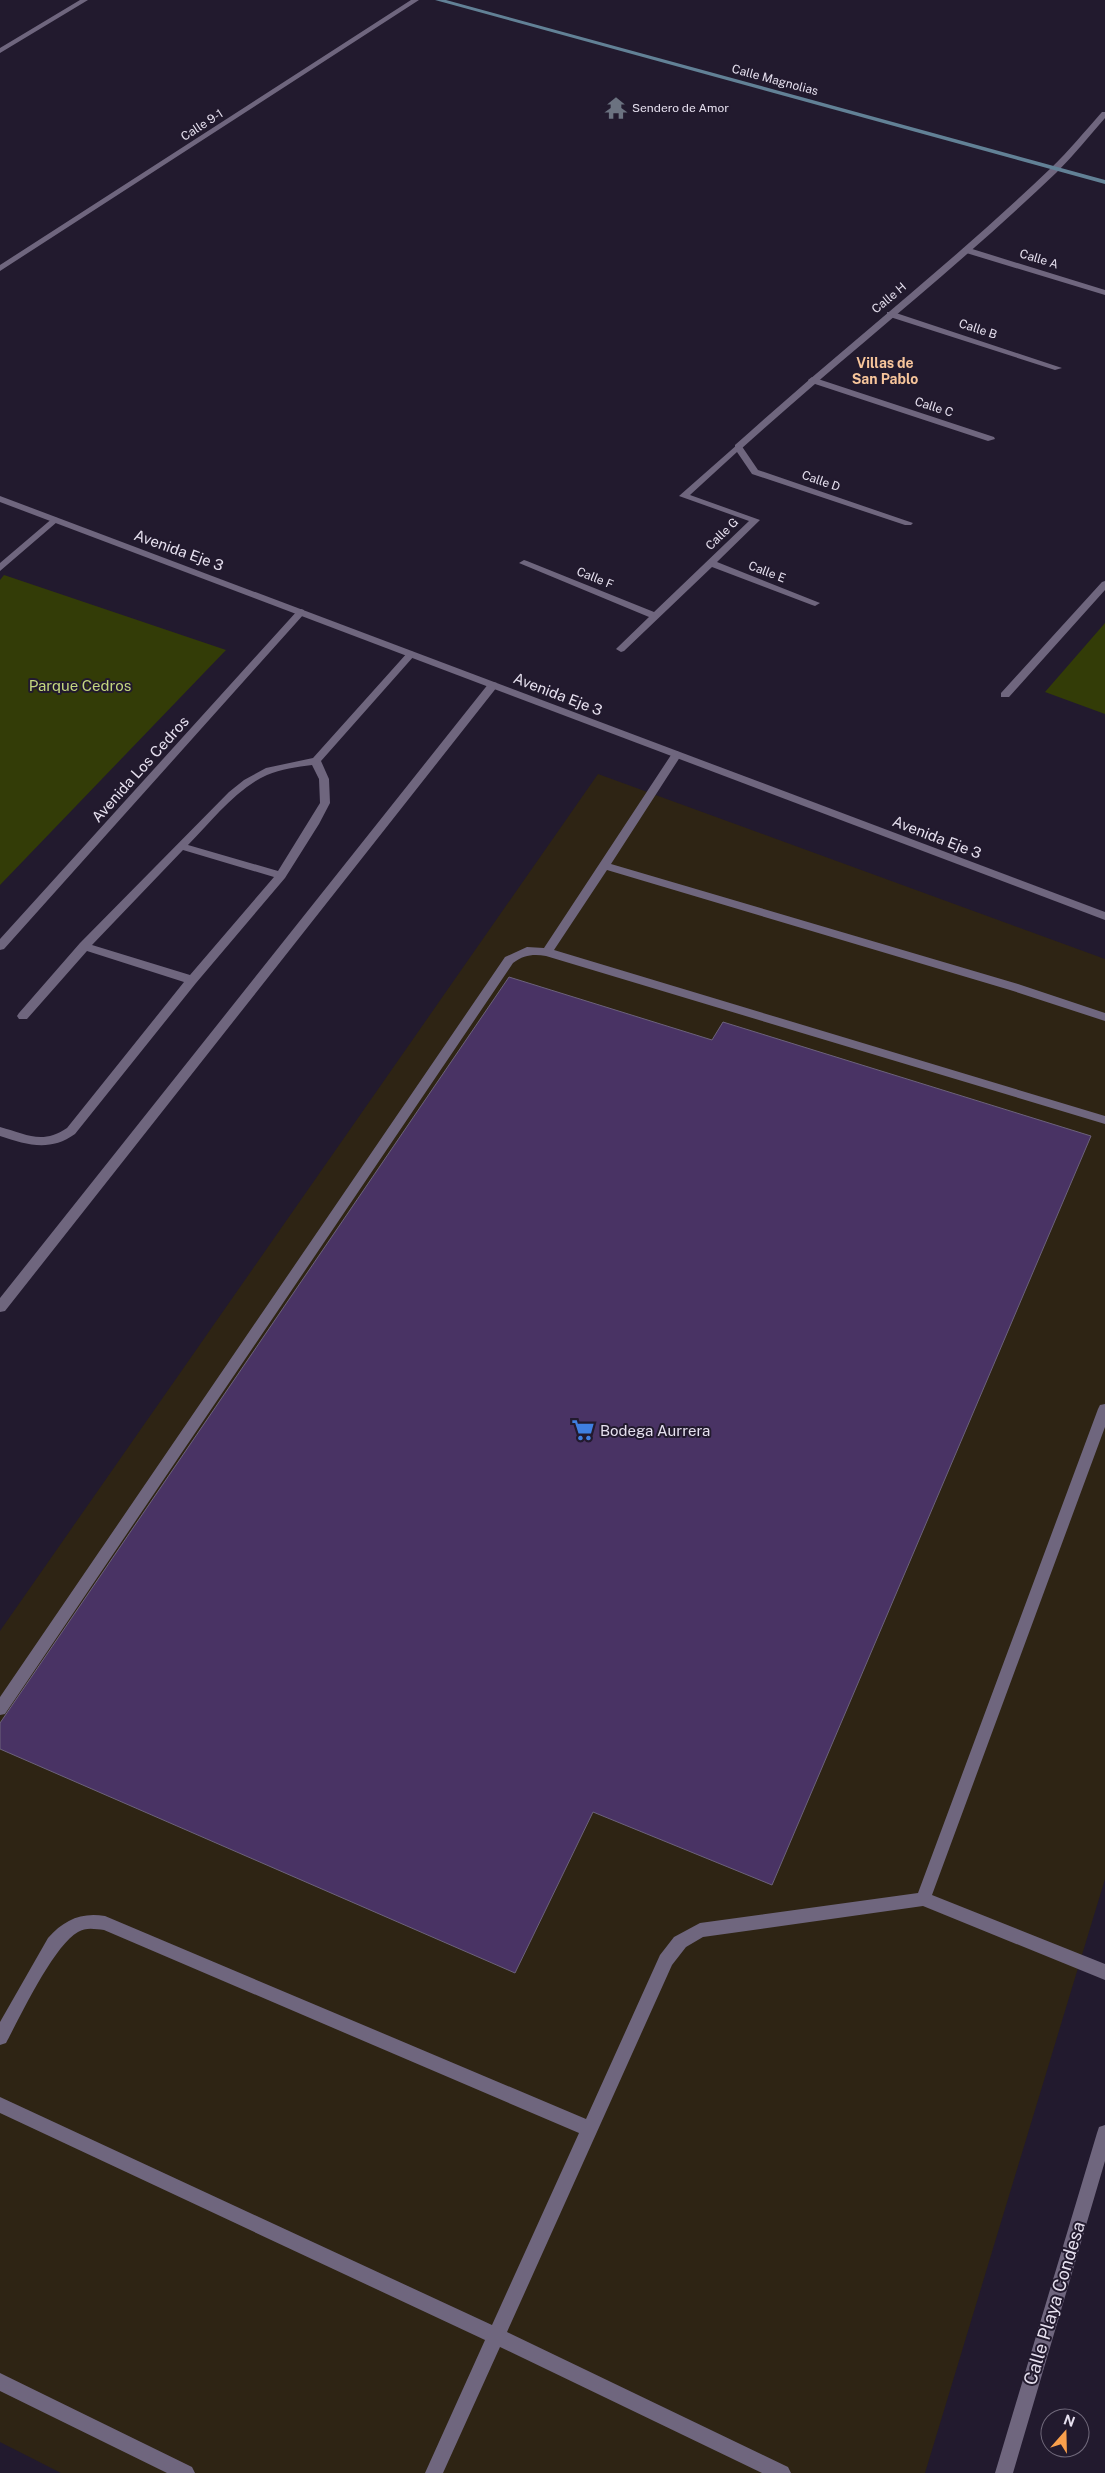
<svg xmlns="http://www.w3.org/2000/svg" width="1105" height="2473" font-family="'Public Sans',sans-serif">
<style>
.commercial{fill:#2e2414}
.green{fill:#333c07}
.building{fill:#493364;stroke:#6c627b}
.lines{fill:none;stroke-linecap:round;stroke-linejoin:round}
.service{fill:#6f667e;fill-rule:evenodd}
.pedestrian{fill:#6f667e;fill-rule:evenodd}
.minor{fill:#6f667e;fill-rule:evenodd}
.tertiary{fill:#6f667e;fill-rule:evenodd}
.secondary{fill:#628196;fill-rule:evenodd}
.labels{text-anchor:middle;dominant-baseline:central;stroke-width:4;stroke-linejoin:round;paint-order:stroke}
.far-street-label{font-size:12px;fill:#e6e0ef;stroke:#221a2e}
.far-poi-label{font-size:12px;fill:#e6e0ef;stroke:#221a2e;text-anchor:start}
.far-neighbourhood-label{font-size:14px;font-weight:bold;fill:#f7c59b;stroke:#221a2e}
.street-label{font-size:15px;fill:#e6e0ef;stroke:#221a2e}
.park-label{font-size:15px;fill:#c4d77f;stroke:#221a2e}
.poi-label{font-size:15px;fill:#e6e0ef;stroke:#221a2e;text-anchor:start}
.near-street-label{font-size:18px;fill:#e6e0ef;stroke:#221a2e}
</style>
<rect width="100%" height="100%" fill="#221a2e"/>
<path class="commercial" d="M598 774 1105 959V1879L925 2473H61L0 2442V1631Z"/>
<path class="green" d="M4 575 226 650 0 885V580Z
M1105 623V714L1045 692Z"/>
<path class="building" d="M509 977 712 1040 723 1022 1091 1136 772 1885 593 1812 515 1973 0 1749V1723Z"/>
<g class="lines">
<path class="service" d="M411 651 416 654 414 656 321 761 329 779 330 803 319 824 285 878 196 983 75 1134C50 1152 27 1145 0 1136V1127C26 1134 42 1145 67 1128L184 982 87 951 27 1019H19L17 1016 19 1013 80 943 229 792 244 780 266 768 313 758 408 652ZM312 765 319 779 320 803 278 871 188 845C212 821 236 789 267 775 281 769 297 767 312 765ZM183 850 274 877 190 975 92 945Z
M677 751 682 754 611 864 1018 984 1105 1013V1021L1010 990 607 870 554 950 1105 1116V1124L546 956C533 954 524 955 513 963L5 1714 0 1715V1697L505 957 527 947 544 948 673 752Z
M1105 1404V1427L932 1895 1105 1964V1980L923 1906 703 1937 686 1947 672 1965 507 2332 788 2467 791 2473H762L500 2347 443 2473H425L485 2340 0 2113V2097L492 2325 579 2133 104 1930C95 1929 86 1927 78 1932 54 1945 20 2017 6 2043L0 2045V2022L48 1938C64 1920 81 1912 105 1916L586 2119 660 1955 674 1937 700 1923 918 1893 1098 1409 1100 1405Z
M0 2373 192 2467 195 2473H167L0 2391Z"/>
<path class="pedestrian" d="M963 248H969L1105 290V295L963 252Z
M887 312H893L1062 368 1055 370 887 316Z
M812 377 994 437 995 439 988 441 809 382 808 380Z
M738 444 741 445 758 470 913 523 911 525H905L752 474 737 452 690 495 760 520 717 562 820 603 815 606 812 605 712 567 624 651 621 652 616 649 618 647 649 617 519 563 524 560 527 561 654 612 749 521 679 496Z"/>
<path class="minor" d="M80 0H88L0 53V48Z
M411 0H419L0 271V265Z
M1102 112H1105V118C1089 136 1074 155 1057 172 956 269 845 355 741 449H735V445C839 351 950 265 1051 168 1069 151 1085 131 1102 112Z
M54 517 57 518V522L0 571V563Z
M1105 581V590L1009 697H1001V693L1102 582Z
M301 609 304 610V614L4 949 0 950V939L298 610Z
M493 682 497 683V687L5 1311 0 1312V1298L489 683Z
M1105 2125V2161L1013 2473H995L1097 2133 1099 2127Z"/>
<path class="tertiary" d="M0 496 1105 912V920L0 502Z"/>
<path class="secondary" d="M435 0H446L1105 180V184Z"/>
</g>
<defs>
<symbol id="temple-bare" viewBox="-9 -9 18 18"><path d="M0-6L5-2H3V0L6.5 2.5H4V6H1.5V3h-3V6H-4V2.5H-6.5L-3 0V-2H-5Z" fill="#6b7280" stroke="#221a2e" stroke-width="2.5" paint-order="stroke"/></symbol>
<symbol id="supermarket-bare" viewBox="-9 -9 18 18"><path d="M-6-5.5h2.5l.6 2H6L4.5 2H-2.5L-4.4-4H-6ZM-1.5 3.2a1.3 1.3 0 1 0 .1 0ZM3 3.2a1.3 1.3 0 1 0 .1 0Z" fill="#3f7fe0" stroke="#221a2e" stroke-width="2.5" paint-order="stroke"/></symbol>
</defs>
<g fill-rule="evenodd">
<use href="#temple-bare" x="600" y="92" width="32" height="32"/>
<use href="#supermarket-bare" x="567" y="1414" width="32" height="32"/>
</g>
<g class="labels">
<g class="far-street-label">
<text transform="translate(775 80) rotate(15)">Calle Magnolias</text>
<text transform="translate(202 125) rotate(-33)">Calle 9-1</text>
<text transform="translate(1039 259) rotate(17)">Calle A</text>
<text transform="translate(889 298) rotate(-40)">Calle H</text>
<text transform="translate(978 329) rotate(18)">Calle B</text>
<text transform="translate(934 407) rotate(18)">Calle C</text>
<text transform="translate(821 481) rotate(19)">Calle D</text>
<text transform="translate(722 534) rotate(-44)">Calle G</text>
<text transform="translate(767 572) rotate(21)">Calle E</text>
<text transform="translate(595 578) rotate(22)">Calle F</text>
</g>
<g class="far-poi-label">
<text x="632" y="108">Sendero de Amor</text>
</g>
<g class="far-neighbourhood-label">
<text x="885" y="363">Villas de<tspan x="885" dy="16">San Pablo</tspan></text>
</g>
<g class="street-label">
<text transform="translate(179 550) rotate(20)">Avenida Eje 3</text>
<text transform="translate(558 694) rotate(21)">Avenida Eje 3</text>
<text transform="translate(140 769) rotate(-48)">Avenida Los Cedros</text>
<text transform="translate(937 837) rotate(21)">Avenida Eje 3</text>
</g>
<g class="park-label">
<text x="80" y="685">Parque Cedros</text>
</g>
<g class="poi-label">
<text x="600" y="1430">Bodega Aurrera</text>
</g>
<g class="near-street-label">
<text transform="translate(1054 2303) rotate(-73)">Calle Playa Condesa</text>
</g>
</g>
<g transform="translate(1065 2433) rotate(20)"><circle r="24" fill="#221a2e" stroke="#70697b"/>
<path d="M0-4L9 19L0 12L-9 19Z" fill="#f9a04c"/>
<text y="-8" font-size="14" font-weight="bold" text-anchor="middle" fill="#e6e0ef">N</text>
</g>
</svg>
